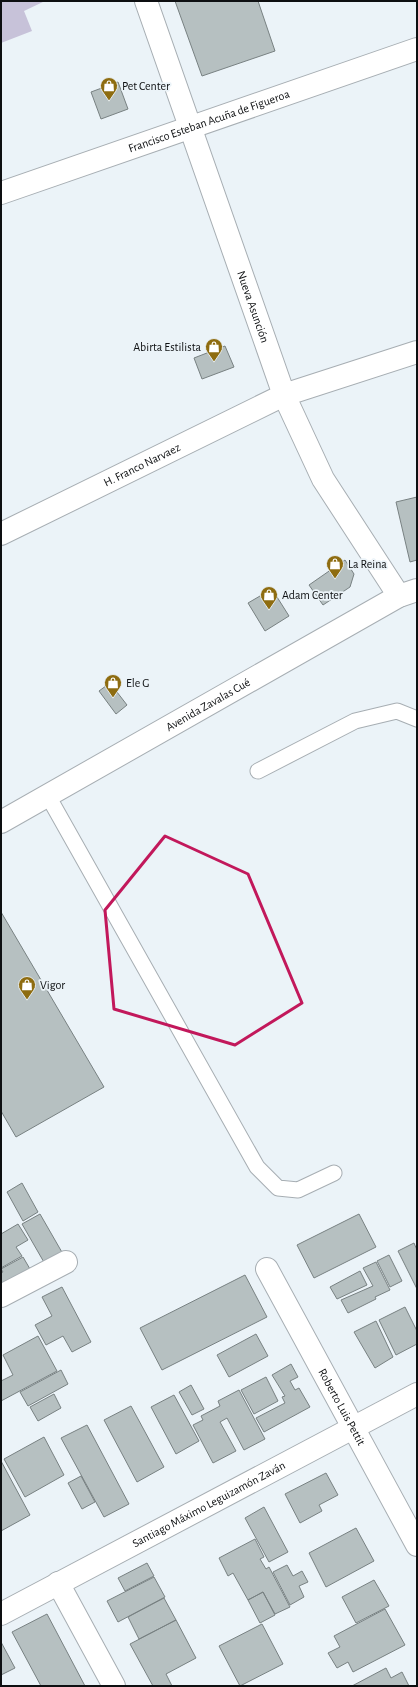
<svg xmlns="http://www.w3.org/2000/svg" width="418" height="1687" font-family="'Alegreya Sans',sans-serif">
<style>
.green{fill:#c7c2d9}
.building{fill:#b6c0c1;stroke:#788182}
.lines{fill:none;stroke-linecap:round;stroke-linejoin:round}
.lane-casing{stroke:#a7aeb3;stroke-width:17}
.street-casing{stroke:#a7aeb3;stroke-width:24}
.secondary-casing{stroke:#a7aeb3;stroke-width:24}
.lane{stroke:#fff;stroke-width:15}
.street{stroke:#fff;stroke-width:22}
.secondary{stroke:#fff;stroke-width:22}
.marked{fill:none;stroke:#c2185b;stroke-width:3;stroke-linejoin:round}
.labels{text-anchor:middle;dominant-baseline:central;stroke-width:3.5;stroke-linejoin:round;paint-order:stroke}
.poi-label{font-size:12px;fill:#0d0f11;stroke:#ebf3f8;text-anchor:start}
.street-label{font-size:12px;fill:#0d0f11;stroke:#ebf3f8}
</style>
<rect width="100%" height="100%" fill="#ebf3f8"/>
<path class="green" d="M1 1H45L24 11 32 31 1 43Z"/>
<path class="building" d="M175 1H258L275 51 202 76Z
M118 82 128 109 101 119 91 92Z
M225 346 234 367 202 379 194 358Z
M417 497V560L410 562 396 502Z
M345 560 354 574 350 587 323 605 309 585Z
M272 589 289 616 265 631 248 603Z
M110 683 127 705 116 714 99 691Z
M1 912 104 1087 16 1137 1 1111Z
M22 1183 38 1212 23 1221 7 1192Z
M40 1214 63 1254 45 1264 22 1224Z
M359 1214 376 1247 314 1278 297 1245Z
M18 1224 28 1240 16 1247 22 1256 1 1268V1234Z
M414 1243 417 1250V1289L398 1251Z
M389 1255 402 1281 390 1287 377 1261Z
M23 1257 30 1269 1 1284V1273L3 1272 1 1269Z
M376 1262 390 1290 375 1297 376 1299 348 1313 341 1300 373 1286 363 1268Z
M360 1271 367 1285 337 1299 330 1287Z
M245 1275 267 1317 162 1370 140 1328Z
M62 1287 91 1342 72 1352 63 1336 46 1345 35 1325 52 1316 42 1297Z
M405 1307 417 1331V1344L396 1355 379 1320Z
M376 1321 393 1357 375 1368 354 1332Z
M256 1334 268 1356 229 1377 217 1355Z
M38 1336 57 1371 1 1401V1381L13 1375 3 1355Z
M291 1364 298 1377 290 1381 295 1390 299 1388 310 1407 264 1432 256 1418 285 1403 282 1397 285 1396 272 1375Z
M61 1370 68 1384 28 1406 20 1392Z
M266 1377 278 1401 254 1414 241 1390Z
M191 1385 204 1409 192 1415 179 1392Z
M239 1390 265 1439 244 1450 227 1418 220 1422 236 1451 213 1463 193 1425 203 1420 201 1416 220 1406 218 1401Z
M54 1394 61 1408 38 1421 30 1407Z
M174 1395 199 1441 176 1454 151 1407Z
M131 1406 164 1467 137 1482 104 1420Z
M87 1425 129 1504 104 1517 61 1438Z
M44 1437 64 1475 25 1497 4 1459Z
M1 1461 30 1515 1 1531Z
M326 1473 338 1495 319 1505 322 1511 300 1523 285 1494Z
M81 1476 95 1502 82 1509 68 1483Z
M264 1507 288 1552 269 1562 245 1518Z
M356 1528 374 1561 326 1587 309 1553Z
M255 1539 264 1557 260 1559 266 1569 269 1567 290 1607 275 1614 263 1592 248 1600 233 1573 228 1576 219 1558Z
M147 1563 154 1576 125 1591 118 1578Z
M287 1565 293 1576 302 1571 308 1582 299 1586 304 1597 290 1605 273 1572Z
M154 1577 165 1597 118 1622 107 1601Z
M374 1580 389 1606 356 1623 342 1597Z
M263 1592 275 1615 260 1623 248 1600Z
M164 1598 176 1620 139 1639 128 1617Z
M385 1609 405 1645 353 1672 348 1662 337 1668 328 1653 340 1647 334 1636Z
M47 1614 85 1686H41L12 1632Z
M176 1620 196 1658 166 1674 172 1686H153L130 1644Z
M262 1624 283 1664 240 1686 219 1646Z
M1 1642 15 1668 1 1675Z
M386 1668 391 1678 402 1672 409 1686H352Z"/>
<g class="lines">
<defs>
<path id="lane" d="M258 771 355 721 397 711 417 719
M48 796 257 1167 278 1188 298 1190 334 1173"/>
<g id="street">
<path id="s1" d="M1 193 417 49"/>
<path id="s2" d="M1 534 284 395 417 352"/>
<path id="s3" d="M267 1269 417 1545"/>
<path d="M1 1296 66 1262"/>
<path d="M58 1583 114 1686"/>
<path id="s4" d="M1 1614 417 1394"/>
</g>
<g id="secondary">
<path id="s5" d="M146 1 284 395 323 479 399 596"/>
<path id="s6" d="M1 822 399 596 417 590"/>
</g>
</defs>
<use href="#lane" class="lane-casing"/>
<use href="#street" class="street-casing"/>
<use href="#secondary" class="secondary-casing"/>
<use href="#lane" class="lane"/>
<use href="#street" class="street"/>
<use href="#secondary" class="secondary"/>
</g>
<path class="marked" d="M165 836 248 874 302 1003 235 1045 114 1009 105 910Z"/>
<defs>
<symbol id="shop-pin" viewBox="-11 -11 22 30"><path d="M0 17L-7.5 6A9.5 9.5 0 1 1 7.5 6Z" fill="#8e6c10" stroke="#ebf3f8"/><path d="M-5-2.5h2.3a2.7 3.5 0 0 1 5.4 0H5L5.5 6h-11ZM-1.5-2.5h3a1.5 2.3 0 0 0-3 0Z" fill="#fff"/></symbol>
</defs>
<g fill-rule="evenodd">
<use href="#shop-pin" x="99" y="76" width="20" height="27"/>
<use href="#shop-pin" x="204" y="337" width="20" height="27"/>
<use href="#shop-pin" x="325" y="554" width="20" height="27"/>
<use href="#shop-pin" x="259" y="585" width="20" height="27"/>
<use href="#shop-pin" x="103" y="673" width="20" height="27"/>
<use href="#shop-pin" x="17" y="975" width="20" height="27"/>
</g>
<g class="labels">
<g class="poi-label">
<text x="122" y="86">Pet Center</text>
<text x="201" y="347" text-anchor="end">Abirta Estilista</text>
<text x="348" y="564">La Reina</text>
<text x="282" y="595">Adam Center</text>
<text x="126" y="683">Ele G</text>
<text x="40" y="985">Vigor</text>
</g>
<g class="street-label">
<text stroke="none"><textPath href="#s1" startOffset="220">Francisco Esteban Acuña de Figueroa</textPath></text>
<text stroke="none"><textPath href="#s5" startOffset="324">Nueva Asunción</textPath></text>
<text stroke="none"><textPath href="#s2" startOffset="157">H. Franco Narvaez</textPath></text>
<text stroke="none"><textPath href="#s6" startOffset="238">Avenida Zavalas Cué</textPath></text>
<text stroke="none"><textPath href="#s3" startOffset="157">Roberto Luis Pettit</textPath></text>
<text stroke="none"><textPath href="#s4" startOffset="235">Santiago Máximo Leguizamón Zaván</textPath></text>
</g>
</g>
<rect width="418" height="1687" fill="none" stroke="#0d0f11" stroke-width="4"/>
</svg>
